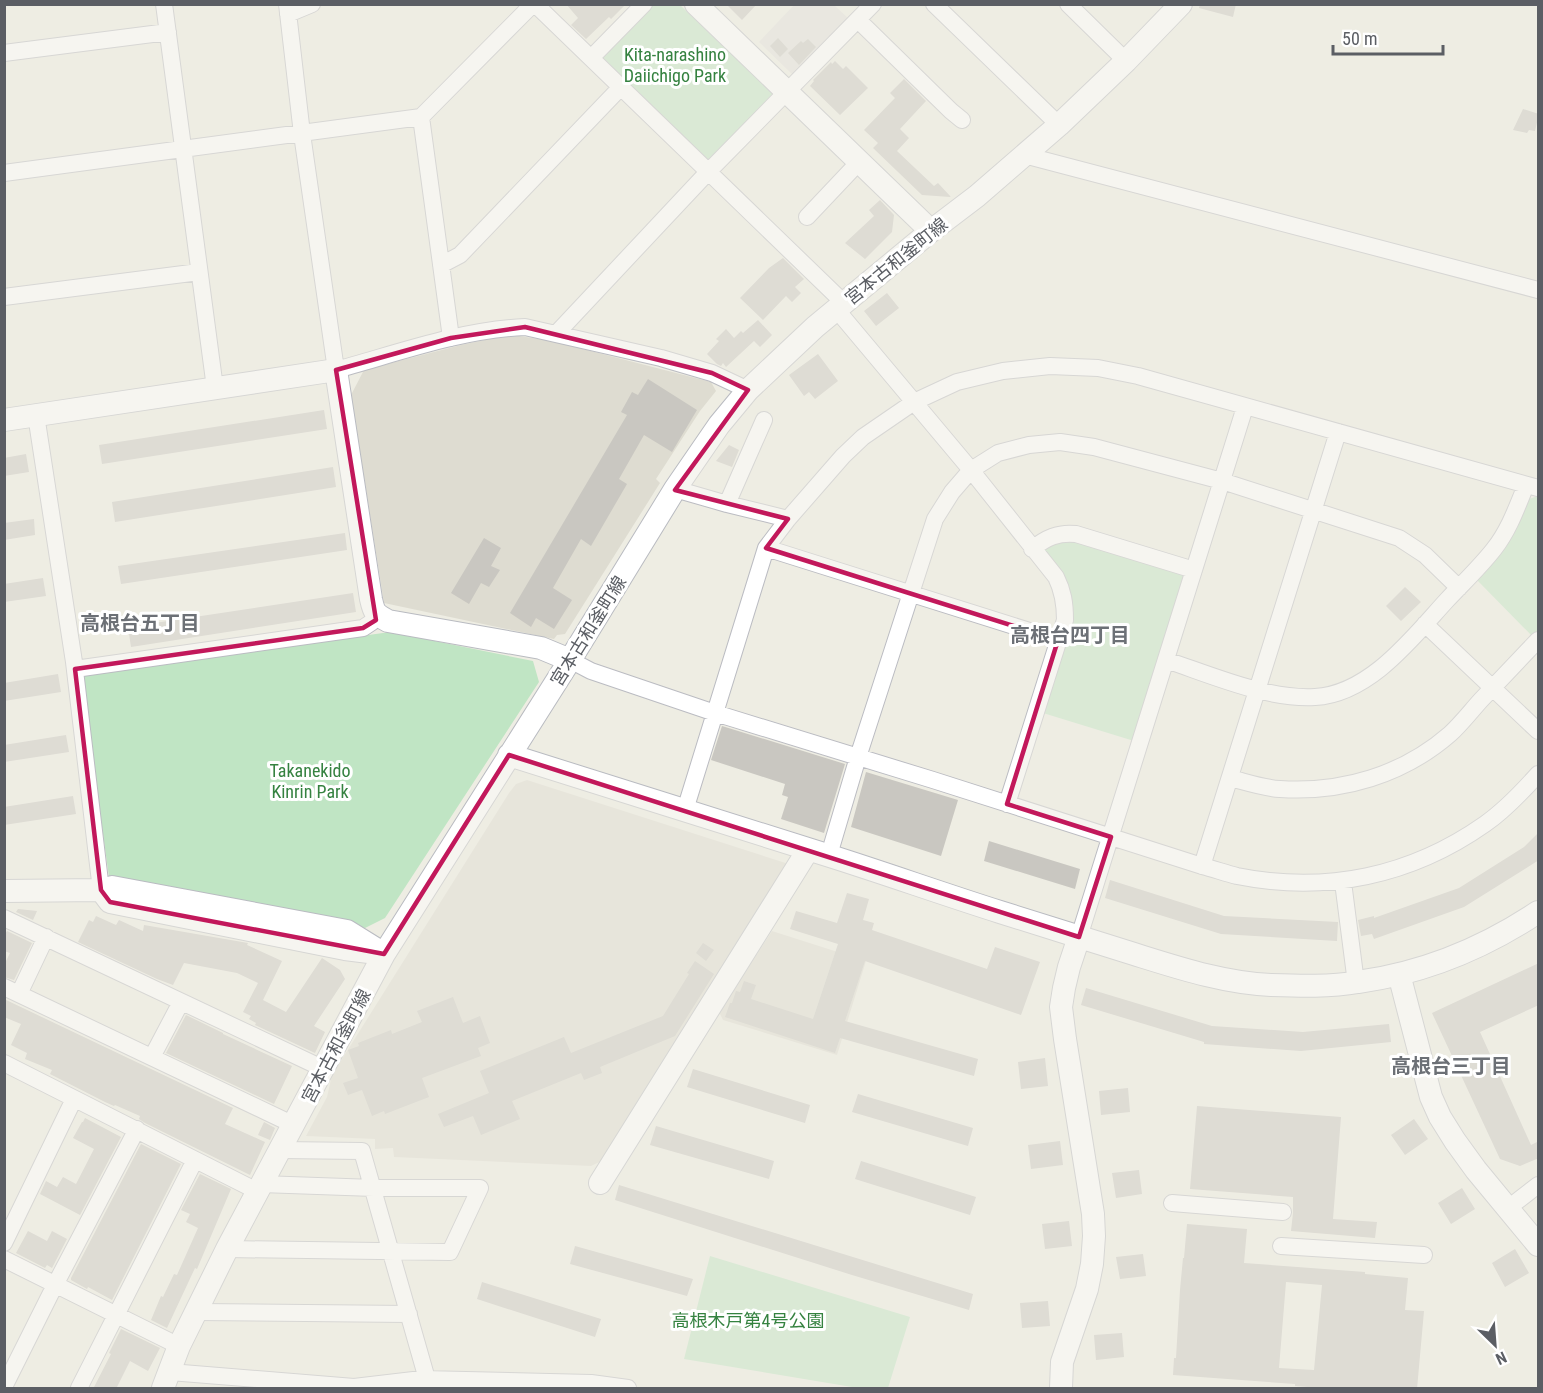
<svg xmlns="http://www.w3.org/2000/svg" width="1543" height="1393" font-family="'Roboto Condensed','Noto Sans JP',sans-serif">
<style>
.industrial{fill:#e2e0db}
.education{fill:#dedcd1}
.green{fill:#c0e5c4}
.building{fill:#c9c7c1;fill-rule:evenodd}
.lines{fill:none;stroke-linecap:round;stroke-linejoin:round}
.street-casing{stroke:#bbbcc2;stroke-width:18}
.secondary-casing{stroke:#b9bbc1;stroke-width:24}
.street{stroke:#fff;stroke-width:16}
.secondary{stroke:#fff;stroke-width:22}
.marked{fill:none;stroke:#c2185b;stroke-width:4.5;stroke-linejoin:round}
.labels{text-anchor:middle;dominant-baseline:central;stroke-width:6;stroke-linejoin:round;paint-order:stroke}
.park-label{font-size:18px;fill:#358240;stroke:#fff}
.street-label{font-size:18px;fill:#5b5e64;stroke:#fff}
.neighbourhood-label{font-size:20px;font-weight:bold;fill:#6c7076;stroke:#fff}
</style>
<rect width="100%" height="100%" fill="#eeede3"/>
<path class="industrial" d="M794 5H834L850 20 795 77 759 42Z"/>
<path class="education" d="M519 336 552 341 711 382 716 391 700 411 656 479 660 483 565 634 557 635 554 639 384 603 351 395 364 370 461 345 494 338Z
M527 780 792 865 608 1158 591 1166 394 1157 393 1148 375 1149V1139L306 1136 327 1097 332 1075 509 793 516 784Z
M772 931 866 961 837 1055 723 1020 719 1012Z"/>
<path class="green" d="M651 5H680L772 93V99L713 161 706 160 604 62 602 55Z
M1538 496V630L1532 636 1476 579 1529 499Z
M1064 537 1182 571 1186 577 1134 741 1043 713 1070 594C1066 577 1055 565 1044 552L1045 544Z
M390 632 533 661 539 682 385 918 365 928 114 881 109 877 81 675Z
M710 1256 910 1317 888 1388H858L684 1359Z"/>
<path class="building" d="M566 4H626L611 19 609 17 586 39 571 25 578 18Z
M726 4H757L742 20Z
M1200 4H1236L1233 17 1199 8Z
M778 38 788 49 780 57 770 46Z
M808 39 816 47 799 65 788 53 801 41 803 43Z
M835 61 843 69 846 66 868 88 840 115 810 86 814 81 813 80 831 62 832 64Z
M904 79 926 101 900 129 909 138 897 151 934 186 938 183 951 197 922 195 873 148 878 143 864 130 895 98 890 93Z
M1523 109 1539 114 1535 131 1529 130 1527 133 1513 130Z
M880 200 894 215 892 232 865 259 845 243 874 216 869 210Z
M783 258 804 279 795 287 801 293 792 302 786 296 763 320 740 298 769 268Z
M887 293 899 308 876 326 864 311Z
M758 320 772 335 760 347 754 341 726 367 723 363 721 366 717 364 707 354 719 341 716 339 726 329 734 338 741 331 743 333Z
M818 354 838 381 815 399 809 392 804 396 789 375Z
M648 379 697 410 672 452 644 435 619 479 627 484 591 546 581 539 553 588 572 600 554 629 536 618 531 627 510 613 627 415 621 412 632 392 638 395Z
M324 410 327 429 102 464 99 445Z
M729 445 739 450 732 467 716 461Z
M26 454 29 472 4 476V458Z
M333 467 336 487 115 522 112 502Z
M34 519 35 535 4 540V523Z
M345 533 347 550 121 584 118 566Z
M484 538 501 548 491 566 500 570 489 587 481 583 469 604 451 593Z
M43 578 46 596 4 602V584Z
M1405 587 1421 602 1401 621 1386 606Z
M353 593 356 612 131 647 128 627Z
M58 674 61 692 4 701V683Z
M722 726 845 764 824 833 781 819 788 797 782 795 785 784 711 760Z
M66 735 69 752 4 762V745Z
M866 772 958 800 941 856 851 827Z
M73 796 76 814 4 825V807Z
M1539 832V860L1464 907 1374 939 1372 934 1361 936 1358 920 1374 916V918L1459 888 1524 847Z
M989 841 1080 869 1075 889 984 861Z
M1110 880 1224 916 1338 922 1337 941 1221 934 1105 898Z
M847 893 869 899 863 920 874 923 872 930 987 969 995 947 1040 962 1021 1015 865 961 845 1021 978 1059 974 1076 840 1038 835 1053 725 1017 730 1003H732L736 991 740 992 744 981 756 985 751 999 813 1019 838 944 790 929 796 911 837 923Z
M18 909 37 911 33 920 16 912Z
M96 916 116 925 119 920 143 931 144 925 248 943 247 945 282 961 263 1000 286 1012 322 958 340 970 345 979 314 1026 325 1032 315 1053 255 1025 256 1023 249 1019 251 1016 243 1012 258 983 237 973 184 963 173 985 157 979 78 942 89 920 93 922Z
M7 931 32 943 14 980 4 977V965L10 953 4 951V936Z
M703 943 714 950 706 961 696 953Z
M695 961 714 974 675 1036 600 1067 602 1073 584 1080 581 1073 512 1101 520 1119 481 1135 473 1116 444 1127 438 1114 489 1093 480 1071 564 1037 571 1053 663 1016 689 974 687 973Z
M1539 963V1005L1480 1032 1531 1145 1539 1141V1158L1520 1166 1500 1159 1432 1013Z
M1086 988 1212 1026 1303 1032 1389 1024 1391 1042 1301 1051 1204 1044V1042L1081 1005Z
M453 997 463 1023 480 1016 490 1043 478 1048 481 1056 422 1078 429 1097 385 1114 384 1111 372 1116 362 1090 348 1095 343 1083 358 1078 348 1050 359 1046 358 1043 391 1030 392 1034 422 1022 417 1011Z
M4 999 233 1108 225 1124 265 1142 250 1175 145 1123 139 1119 140 1116 115 1105 114 1106 105 1102 50 1074 52 1070 25 1059 27 1053 11 1045 21 1024 4 1017Z
M186 1015 223 1033V1034L292 1066 274 1104 166 1053Z
M1045 1058 1048 1086 1021 1089 1018 1062Z
M693 1069 810 1105 805 1123 687 1087Z
M1128 1088 1130 1112 1101 1115 1099 1091Z
M858 1094 973 1128 968 1146 852 1112Z
M1197 1106 1341 1117 1333 1219 1377 1222 1375 1238 1291 1231 1293 1213V1197L1190 1189Z
M85 1118 121 1137 80 1215 40 1194 46 1181 57 1187 63 1177 76 1184 94 1149 73 1138 82 1122H83Z
M1414 1119 1428 1139 1405 1155 1391 1135Z
M264 1122 275 1128 270 1140 258 1135Z
M656 1126 774 1161 769 1179 650 1145Z
M1060 1141 1063 1165 1031 1169 1028 1145Z
M141 1144 181 1164 112 1300 88 1287 87 1289 71 1280V1278Z
M861 1161 976 1197 970 1215 855 1179Z
M1139 1170 1142 1194 1116 1198 1112 1173Z
M200 1174 231 1189 197 1269 195 1268 167 1328 151 1320 161 1296 163 1297 174 1274 177 1275 198 1228 186 1222 190 1214 181 1210Z
M619 1185 973 1294 969 1310 852 1275 615 1200Z
M1462 1188 1475 1209 1451 1224 1438 1203Z
M1069 1221 1072 1246 1045 1249 1042 1224Z
M1187 1224 1247 1229 1244 1263 1365 1272V1274L1408 1278 1405 1310 1424 1311 1417 1389H1333L1295 1386V1384L1173 1375 1174 1358H1176L1180 1290 1183 1258H1184ZM1286 1282 1322 1285 1314 1370 1279 1368Z
M28 1231 47 1241 52 1231 67 1239 52 1268 47 1265 45 1268 16 1253Z
M575 1246 693 1279 687 1296 570 1264Z
M1515 1249 1529 1273 1505 1287 1492 1263Z
M1143 1254 1146 1276 1120 1279 1116 1257Z
M482 1282 601 1319 595 1337 477 1299Z
M1048 1301 1050 1326 1022 1328 1020 1303Z
M121 1329 160 1348 148 1371 130 1361 116 1389H93L111 1354 109 1353Z
M1122 1333 1124 1357 1096 1360 1094 1335Z"/>
<g class="lines">
<defs>
<path id="street" d="M164 4 215 388
M287 4 302 134 336 370C398 353 460 330 525 327L661 358 712 373 748 390
M535 4 844 303
M934 4 1059 125
M1068 4 1126 61
M288 14 312 4
M858 20 951 111 962 120
M4 53 168 32
M591 58 644 4
M421 117 451 338
M1024 155 1538 290
M4 173 421 117 533 4
M807 217 859 162
M441 265 460 255 620 88
M4 297 199 272
M836 309 971 470 1056 577C1063 591 1065 603 1065 620L1007 804
M556 334 708 172 873 4
M36 415 74 662 101 890
M675 489 727 504 788 519
M727 504 764 420
M766 548 1058 640
M1032 549C1046 538 1058 532 1076 534L1194 570
M1425 624 1538 731
M570 660 591 671 715 713 933 780 1202 866C1214 869 1225 873 1237 876 1326 894 1411 876 1485 824 1505 810 1522 792 1538 774
M1166 660C1211 675 1268 700 1315 697 1370 694 1413 637 1447 600 1463 583 1480 567 1494 549 1509 530 1517 507 1526 485
M75 669 363 628 372 622 377 616
M1230 778C1246 782 1263 788 1280 789 1342 793 1403 775 1450 734 1461 724 1471 711 1481 700 1500 680 1519 660 1538 640
M685 810 766 548 788 519 843 456 863 437 914 402 957 382 1003 371 1050 366 1098 368 1138 376 1538 488
M829 855 858 757 935 519 952 492 971 470 998 453 1029 445 1060 442 1094 447 1222 481 1399 538 1425 555 1459 588
M1202 866 1338 432
M1343 882 1356 983
M4 918 324 1069
M1079 937 1245 407
M4 987 294 1125
M19 994 46 937
M152 1057 181 1002
M4 1063 257 1191
M280 1150 362 1151 427 1379
M1516 1202 1538 1185
M1172 1203 1283 1212
M4 1243 74 1099
M1281 1246 1424 1255
M227 1249 450 1252 480 1188H374L261 1184
M4 1259 179 1346
M196 1312 409 1314
M170 1372 354 1387 422 1379 591 1383 628 1388
M4 1387 55 1285 137 1129
M79 1388 195 1160"/>
<path id="secondary" d="M696 4 931 231
M4 420 336 370 371 599C374 613 375 614 388 621L541 648 570 660
M509 755C616 789 723 822 830 856 887 874 943 894 1000 912 1045 926 1089 940 1134 954 1179 968 1224 983 1271 985 1300 986 1330 987 1358 982 1423 973 1484 948 1538 912
M101 890 110 902 345 949 377 953
M4 891 101 890 112 887 347 931 384 954
M1399 974 1431 1097 1440 1117 1455 1141 1476 1170 1538 1245
M600 1183 808 850
M163 1388 179 1346 227 1249 384 954 570 660 675 489 719 425 748 390 815 327 931 231 977 196 1059 125 1126 61 1181 4
M1061 1388 1062 1362 1087 1289 1092 1264 1094 1236 1093 1214 1065 1039 1061 1007 1064 988 1069 967 1079 937"/>
</defs>
<use href="#street" class="street-casing"/>
<use href="#secondary" class="secondary-casing"/>
<use href="#street" class="street"/>
<use href="#secondary" class="secondary"/>
</g>
<path d="M0 0H1543V1393H0ZM525 327 712 373 748 390 675 490 788 519 766 548 1058 640 1007 804 1111 837 1079 937 509 755 384 954 110 902 101 890 75 669 363 628 376 620 336 370 451 338Z" fill="#eeede3" fill-opacity=".55" fill-rule="evenodd"/>
<path class="marked" d="M525 327 712 373 748 390 675 490 788 519 766 548 1058 640 1007 804 1111 837 1079 937 509 755 384 954 110 902 101 890 75 669 363 628 376 620 336 370 451 338Z"/>
<g class="labels">
<g class="park-label">
<text x="675" y="54">Kita-narashino<tspan x="675" dy="21">Daiichigo Park</tspan></text>
<text x="310" y="770">Takanekido<tspan x="310" dy="21">Kinrin Park</tspan></text>
<text x="748" y="1320">高根木戸第4号公園</text>
</g>
<g class="street-label">
<text transform="translate(896 261) rotate(-39)">宮本古和釜町線</text>
<text transform="translate(588 631) rotate(-58)">宮本古和釜町線</text>
<text transform="translate(336 1046) rotate(-62)">宮本古和釜町線</text>
</g>
<g class="neighbourhood-label">
<text x="140" y="623">高根台五丁目</text>
<text x="1070" y="635">高根台四丁目</text>
<text x="1451" y="1066">高根台三丁目</text>
</g>
</g>
<rect width="1543" height="1393" fill="none" stroke="#5b5e64" stroke-width="12"/>
<g transform="translate(1495 1345) rotate(155)" stroke="#ffffff" stroke-width="4.5" paint-order="stroke">
<path d="M0-4.5L10 22L0 15L-10 22Z" fill="#5b5e64"/>
<text y="-9" font-size="16" font-weight="bold" text-anchor="middle" fill="#5b5e64">N</text>
</g>
<path d="M1333 45v9h110v-9" fill="none" stroke="#5b5e64" stroke-width="3"/>
<text x="1342" y="45" font-size="18" fill="#5b5e64" stroke="#ffffff" stroke-width="4.5" paint-order="stroke">50 m</text>
</svg>
